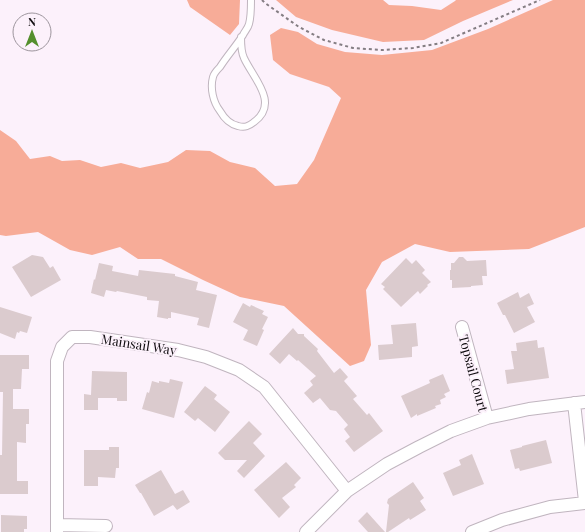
<svg xmlns="http://www.w3.org/2000/svg" width="585" height="532" font-family="'Playfair Display',serif">
<style>
.green{fill:#f7ac98}
.building{fill:#dbcbce}
.lines{fill:none;stroke-linecap:round;stroke-linejoin:round}
.lane-casing{stroke:#c0b5bf;stroke-width:8}
.street-casing{stroke:#c0b5bf;stroke-width:14}
.path{stroke:#847d83;stroke-width:2;stroke-dasharray:3 3;stroke-linecap:butt}
.lane{stroke:#fff;stroke-width:6}
.street{stroke:#fff;stroke-width:12}
.labels{text-anchor:middle;dominant-baseline:central;stroke-width:4;stroke-linejoin:round;paint-order:stroke}
.street-label{font-size:13px;fill:#0f0c0f;stroke:#fcf1fb}
</style>
<rect width="100%" height="100%" fill="#fcf1fb"/>
<path class="green" d="M187 0H240L239 24 230 35 190 7Z
M276 0H383L389 5 412 6 441 10 455 1 456 0H513L463 21 424 40 383 42 332 30 296 17Z
M553 0H585V227L529 249 450 252 415 244 382 262 366 290 371 345 364 361 350 366 284 306 240 297 203 280 161 259H138L120 247 92 255 70 250 38 232 6 236 0 235V130L16 141 30 159 50 156 62 161 80 160 101 167 121 163 140 168 168 162 186 150 210 151 230 162 255 168 275 186 297 184 314 160 341 98 329 87 290 74 273 60 270 35 281 28 298 32 317 44 345 52 382 55 432 50 488 29Z"/>
<path class="building" d="M32 255 43 257 50 268 53 266 61 280 31 297 12 267Z
M459 257H463L467 261 486 260 487 276H482L483 285 471 286V287L452 288V280H450V270H451V263H454Z
M406 258 412 264 416 260 425 270 422 273 431 282 427 285 428 286 420 294 418 291 401 307 383 289 385 287 381 284Z
M99 263 113 266 112 271 138 276 139 270 175 274V276L198 282 196 290 217 295 209 328 197 325 199 318 171 312V318H168V319L157 317 159 301 147 300V297L117 291 116 292 106 290 104 297 91 293 94 279 95 280Z
M518 292 520 298 529 293 534 304 527 307 535 322 514 333 505 315H503L497 303Z
M243 303 250 307 251 305 264 311 262 314 268 317 262 329 264 330 257 346 243 340 248 330 233 322Z
M0 307 32 317 27 333 20 331 19 333 17 332 15 339 0 333Z
M416 323 418 346 412 347V357L379 360 378 345 393 344 391 325Z
M293 328 298 334H304V336L318 349 317 351 334 373 340 368 348 377 344 381 357 396 353 399 367 415 369 413 383 431 354 452 345 441 350 437 344 429 348 425 336 411 330 410 320 398 313 403 304 393 313 385 310 381 316 376 298 360 297 361 289 354 280 364 269 354Z
M537 340 538 348 544 347 549 378 507 384 505 370 514 369 511 351H517L516 343Z
M0 355H29V369H22L21 389H13V409H29V424H26V443L17 442V481H28V494H0V455H2L3 392H0Z
M92 371 127 372V401H117V398H98V410H84V394L91 395Z
M443 374 450 391 444 394 446 397 440 400 441 404 435 406 436 408 417 416V414L411 418 401 396 430 383 429 380Z
M170 379 183 382 174 418 142 409 147 392 149 393 152 381 159 383V381L169 383Z
M205 386 217 395 214 399 230 412 215 432 198 418 195 421 184 412Z
M249 421 262 434 253 443 265 456 244 478 237 471 247 460H225L218 453Z
M546 440 552 463 520 471 519 468 515 469 510 450 522 447V446Z
M109 447H119V468H116L115 478 98 477V486H84V450H109Z
M472 454 484 484 453 496 443 473 461 465 459 460Z
M286 462 301 478 294 485 296 487 282 498 290 507 279 518 254 490Z
M161 470 175 494 183 490 190 502 177 510 173 505 154 516 141 493H140L135 485Z
M413 482 424 498 420 501 426 510 410 520 409 518 388 532H386L389 505 387 503 388 499Z
M367 512 385 532H368L358 521Z
M1 515 27 516V529H24V532H1Z"/>
<g class="lines">
<defs>
<path id="lane" d="M241 37C241 44 241 52 244 58 253 78 280 103 254 122 249 126 245 128 238 126 229 124 224 118 220 111 213 102 210 88 213 77 214 73 217 70 220 67 227 56 236 46 243 35 245 31 248 28 249 24 251 17 251 8 251 0"/>
<path id="street" d="M462 327 487 418
M574 403 585 501
M57 525 106 526
M57 532V361L62 347 72 337H90L178 350 206 357 239 370 264 387 347 491
M306 532 347 491 387 464 419 447 451 431 487 418 529 409 585 402
M472 532 502 520 550 507 585 503"/>
</defs>
<use href="#lane" class="lane-casing"/>
<use href="#street" class="street-casing"/>
<path class="path" d="M262 0 265 3 299 27 324 40 353 48 382 50 413 48 441 43 540 0"/>
<use href="#lane" class="lane"/>
<use href="#street" class="street"/>
</g>
<g class="labels">
<g class="street-label">
<text transform="translate(139 344) rotate(9)">Mainsail Way</text>
<text transform="translate(474 373) rotate(75)">Topsail Court</text>
</g>
</g>
<g transform="translate(32 32)"><circle r="19" fill="#fcf1fb" stroke="#9d959d"/>
<path d="M0-3L7 15L0 10L-7 15Z" fill="#548f2d"/>
<text y="-6" font-size="11" font-weight="bold" text-anchor="middle" fill="#0f0c0f">N</text>
</g>
</svg>
